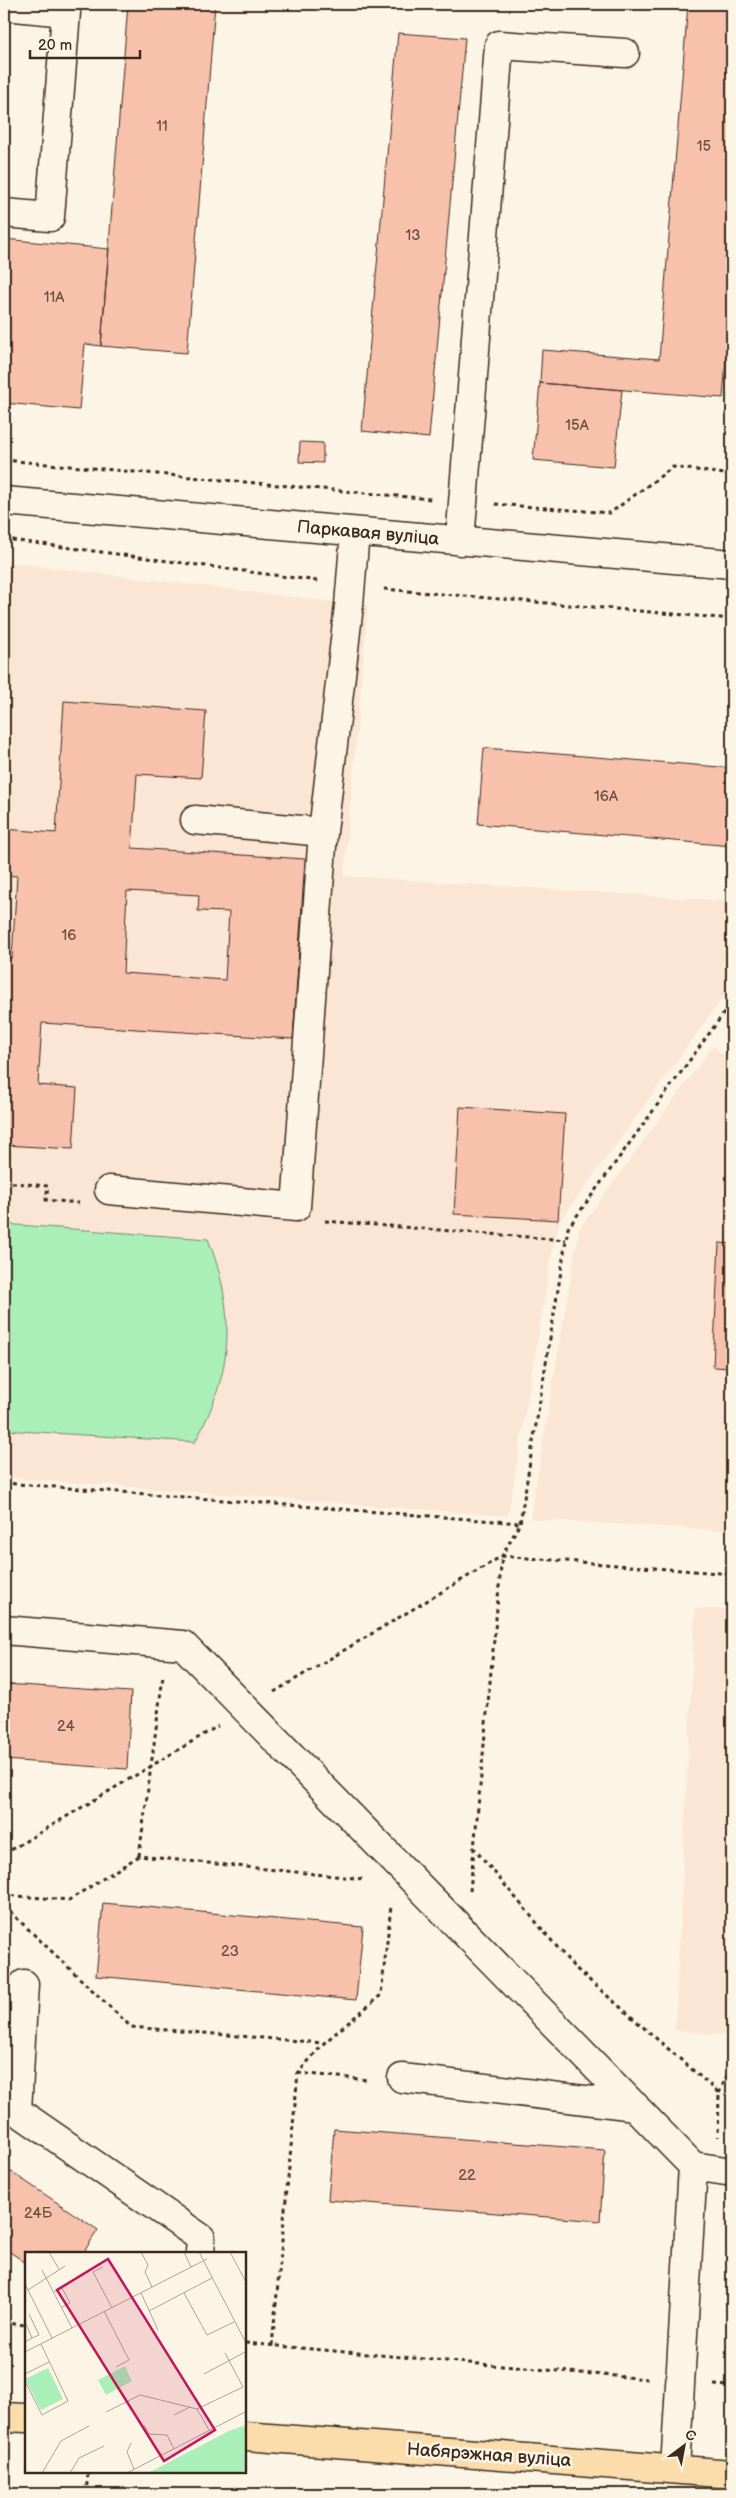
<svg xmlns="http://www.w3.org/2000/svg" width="736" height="2498" font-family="'Balsamiq Sans',sans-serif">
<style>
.built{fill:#fbe5d4}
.green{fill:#aaeeb8;stroke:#728c6b}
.building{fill:#f8c1ac;stroke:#3b2a1e;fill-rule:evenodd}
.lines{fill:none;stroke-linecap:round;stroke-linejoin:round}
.minor-casing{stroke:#3b2a1e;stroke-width:31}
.major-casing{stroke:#3b2a1e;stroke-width:31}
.path{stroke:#3b2a1e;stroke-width:3;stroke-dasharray:4 4;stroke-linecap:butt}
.minor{stroke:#fcf5e5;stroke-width:28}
.major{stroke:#faddab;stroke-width:28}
.labels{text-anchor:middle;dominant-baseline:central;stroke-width:5;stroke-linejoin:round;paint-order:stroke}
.number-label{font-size:15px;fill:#6a5042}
.street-label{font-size:18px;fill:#3b2a1e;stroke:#fcf5e5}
.inset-road{fill:none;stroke:#afa495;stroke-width:1}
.view{fill:#c2185b;fill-opacity:0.15;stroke:#c2185b;stroke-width:2.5}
.inset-edge{fill:none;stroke:#3b2a1e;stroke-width:2.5}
</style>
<rect width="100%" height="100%" fill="#fcf5e5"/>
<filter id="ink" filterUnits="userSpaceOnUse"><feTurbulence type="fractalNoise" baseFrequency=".02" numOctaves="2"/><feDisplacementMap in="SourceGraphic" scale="10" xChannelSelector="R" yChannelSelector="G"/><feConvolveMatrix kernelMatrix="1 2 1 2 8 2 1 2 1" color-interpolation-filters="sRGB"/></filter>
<g filter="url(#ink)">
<path class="built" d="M4 562 368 606 344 876 732 901V985L560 1221 554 1240 508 1516 4 1477Z
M713 1046 732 1063V1531L530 1519 579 1229Z
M695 1608 732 1610V2036L675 2030Z"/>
<path class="green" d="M4 1224 208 1239C237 1313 233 1373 195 1442L4 1430Z"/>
<path class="building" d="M128 4H215L187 353 101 346Z
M688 4H732V288L723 398 540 383 542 350 659 359Z
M398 33 465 38 429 438 362 431Z
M4 239 109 249 101 346 85 344 79 410 4 403Z
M540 383 622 390 614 467 533 460Z
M300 442 323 443V463L299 462Z
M64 701 206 711 201 778 137 774 132 848 305 859 293 1039 42 1023 38 1085 77 1088 73 1149 4 1145V957L12 958 17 876 4 875V829L56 833ZM127 891 199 895 198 911 229 912 225 980 123 973Z
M484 748 732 768V846L478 824Z
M460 1107 565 1114 558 1220 454 1214Z
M719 1243 732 1244V1368L713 1367Z
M4 1684 131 1692 127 1769 4 1760Z
M103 1903 363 1927 356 2000 96 1976Z
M334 2129 605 2150 600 2221 328 2200Z
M4 2167 98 2230 83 2253H26V2263L4 2248Z"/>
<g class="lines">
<defs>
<path id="minor" d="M4 6 66 12 50 217 4 213
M4 501 732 564
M460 541 499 45 625 53
M195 820 323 832
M109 1190 296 1207 323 832 349 605 355 532
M4 1630 183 1645 693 2166 732 2172
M24 1984 17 2111 201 2238 200 2253
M402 2078 635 2106
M675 2469 693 2166"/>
<path id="major" d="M4 2417 26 2418
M245 2436 732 2474"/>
</defs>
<use href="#minor" class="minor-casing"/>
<use href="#major" class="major-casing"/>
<path class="path" d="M4 460 431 499
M495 504 610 513 673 467 732 475
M4 539 318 581
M384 589 732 619
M4 1182 48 1186 46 1200 79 1203
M325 1221 566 1240
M4 1483 520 1523
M274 1692 502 1556 520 1523 568 1228 732 1002
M473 1847 573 1966 719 2093 718 2137
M4 1854 218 1726
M139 1856 163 1676
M470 1891 502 1556 732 1574
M4 1895 69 1900 139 1856 364 1879
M4 1906 131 2027 323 2043
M298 2073 369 2080
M719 2093 732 2065
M4 2323 26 2325
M245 2343 648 2379
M272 2346 298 2073 324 2043 381 1995 391 1906
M714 2385 732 2386
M86 2494 88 2472"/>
<use href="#minor" class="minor"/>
<use href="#major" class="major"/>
</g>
</g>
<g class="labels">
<g class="number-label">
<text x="162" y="126">11</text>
<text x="704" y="146">15</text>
<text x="413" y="235">13</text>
<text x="54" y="297">11А</text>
<text x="577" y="425">15А</text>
<text x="606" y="796">16А</text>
<text x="69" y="935">16</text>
<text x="66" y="1726">24</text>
<text x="230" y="1951">23</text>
<text x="467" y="2175">22</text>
<text x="38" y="2213">24Б</text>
</g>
<g class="street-label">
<text transform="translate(368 533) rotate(5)">Паркавая вуліца</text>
<text transform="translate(489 2455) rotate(4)">Набярэжная вуліца</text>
</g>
</g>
<g transform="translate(25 2252)">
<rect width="221" height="221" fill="#fcf5e5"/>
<path d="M100 114 107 129 81 143 73 128ZM23 116 38 147 16 158 0 127ZM221 173V221H123L204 179Z" fill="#aaeeb8"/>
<path class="inset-road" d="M24 0 34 17M116 0 123 13 120 20 127 35M159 0 166 15M174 0 222 93M205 0 222 32M78 15 68 20 87 56M17 18 47 76M0 32 27 86M3 38 40 14M29 40 37 36 45 51 37 55M116 41 133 78M159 41 182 83 209 70M79 59 104 108 91 115M124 59 187 26M4 62 14 83 7 86M0 70 7 86 0 90M0 100 182 7M0 122 24 110M179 122 222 99M0 129 17 163 43 149 16 92M172 157 184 178M81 160 115 143 172 157 218 135 200 101M149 163 165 155M119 173 124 182 142 183 149 197M106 191 102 200 109 217M17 221 36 189 64 174M45 221 54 206 79 194M102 221 222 159"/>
<path class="view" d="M83 7 190 178 139 209 32 38Z"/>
<rect width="221" height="221" class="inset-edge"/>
</g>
<rect width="736" height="2498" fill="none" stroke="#fcf5e5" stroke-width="20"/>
<rect x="10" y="10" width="716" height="2478" fill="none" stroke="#3b2a1e" stroke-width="2" filter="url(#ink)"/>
<g transform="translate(684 2446) rotate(32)" stroke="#fcf5e5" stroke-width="4" paint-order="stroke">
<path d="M0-4L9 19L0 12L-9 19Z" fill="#3b2a1e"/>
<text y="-8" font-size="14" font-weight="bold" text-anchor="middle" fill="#3b2a1e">С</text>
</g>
<path d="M30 50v8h110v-8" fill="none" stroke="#3b2a1e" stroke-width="2.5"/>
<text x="38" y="50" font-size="15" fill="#3b2a1e" stroke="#fcf5e5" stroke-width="4" paint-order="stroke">20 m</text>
</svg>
